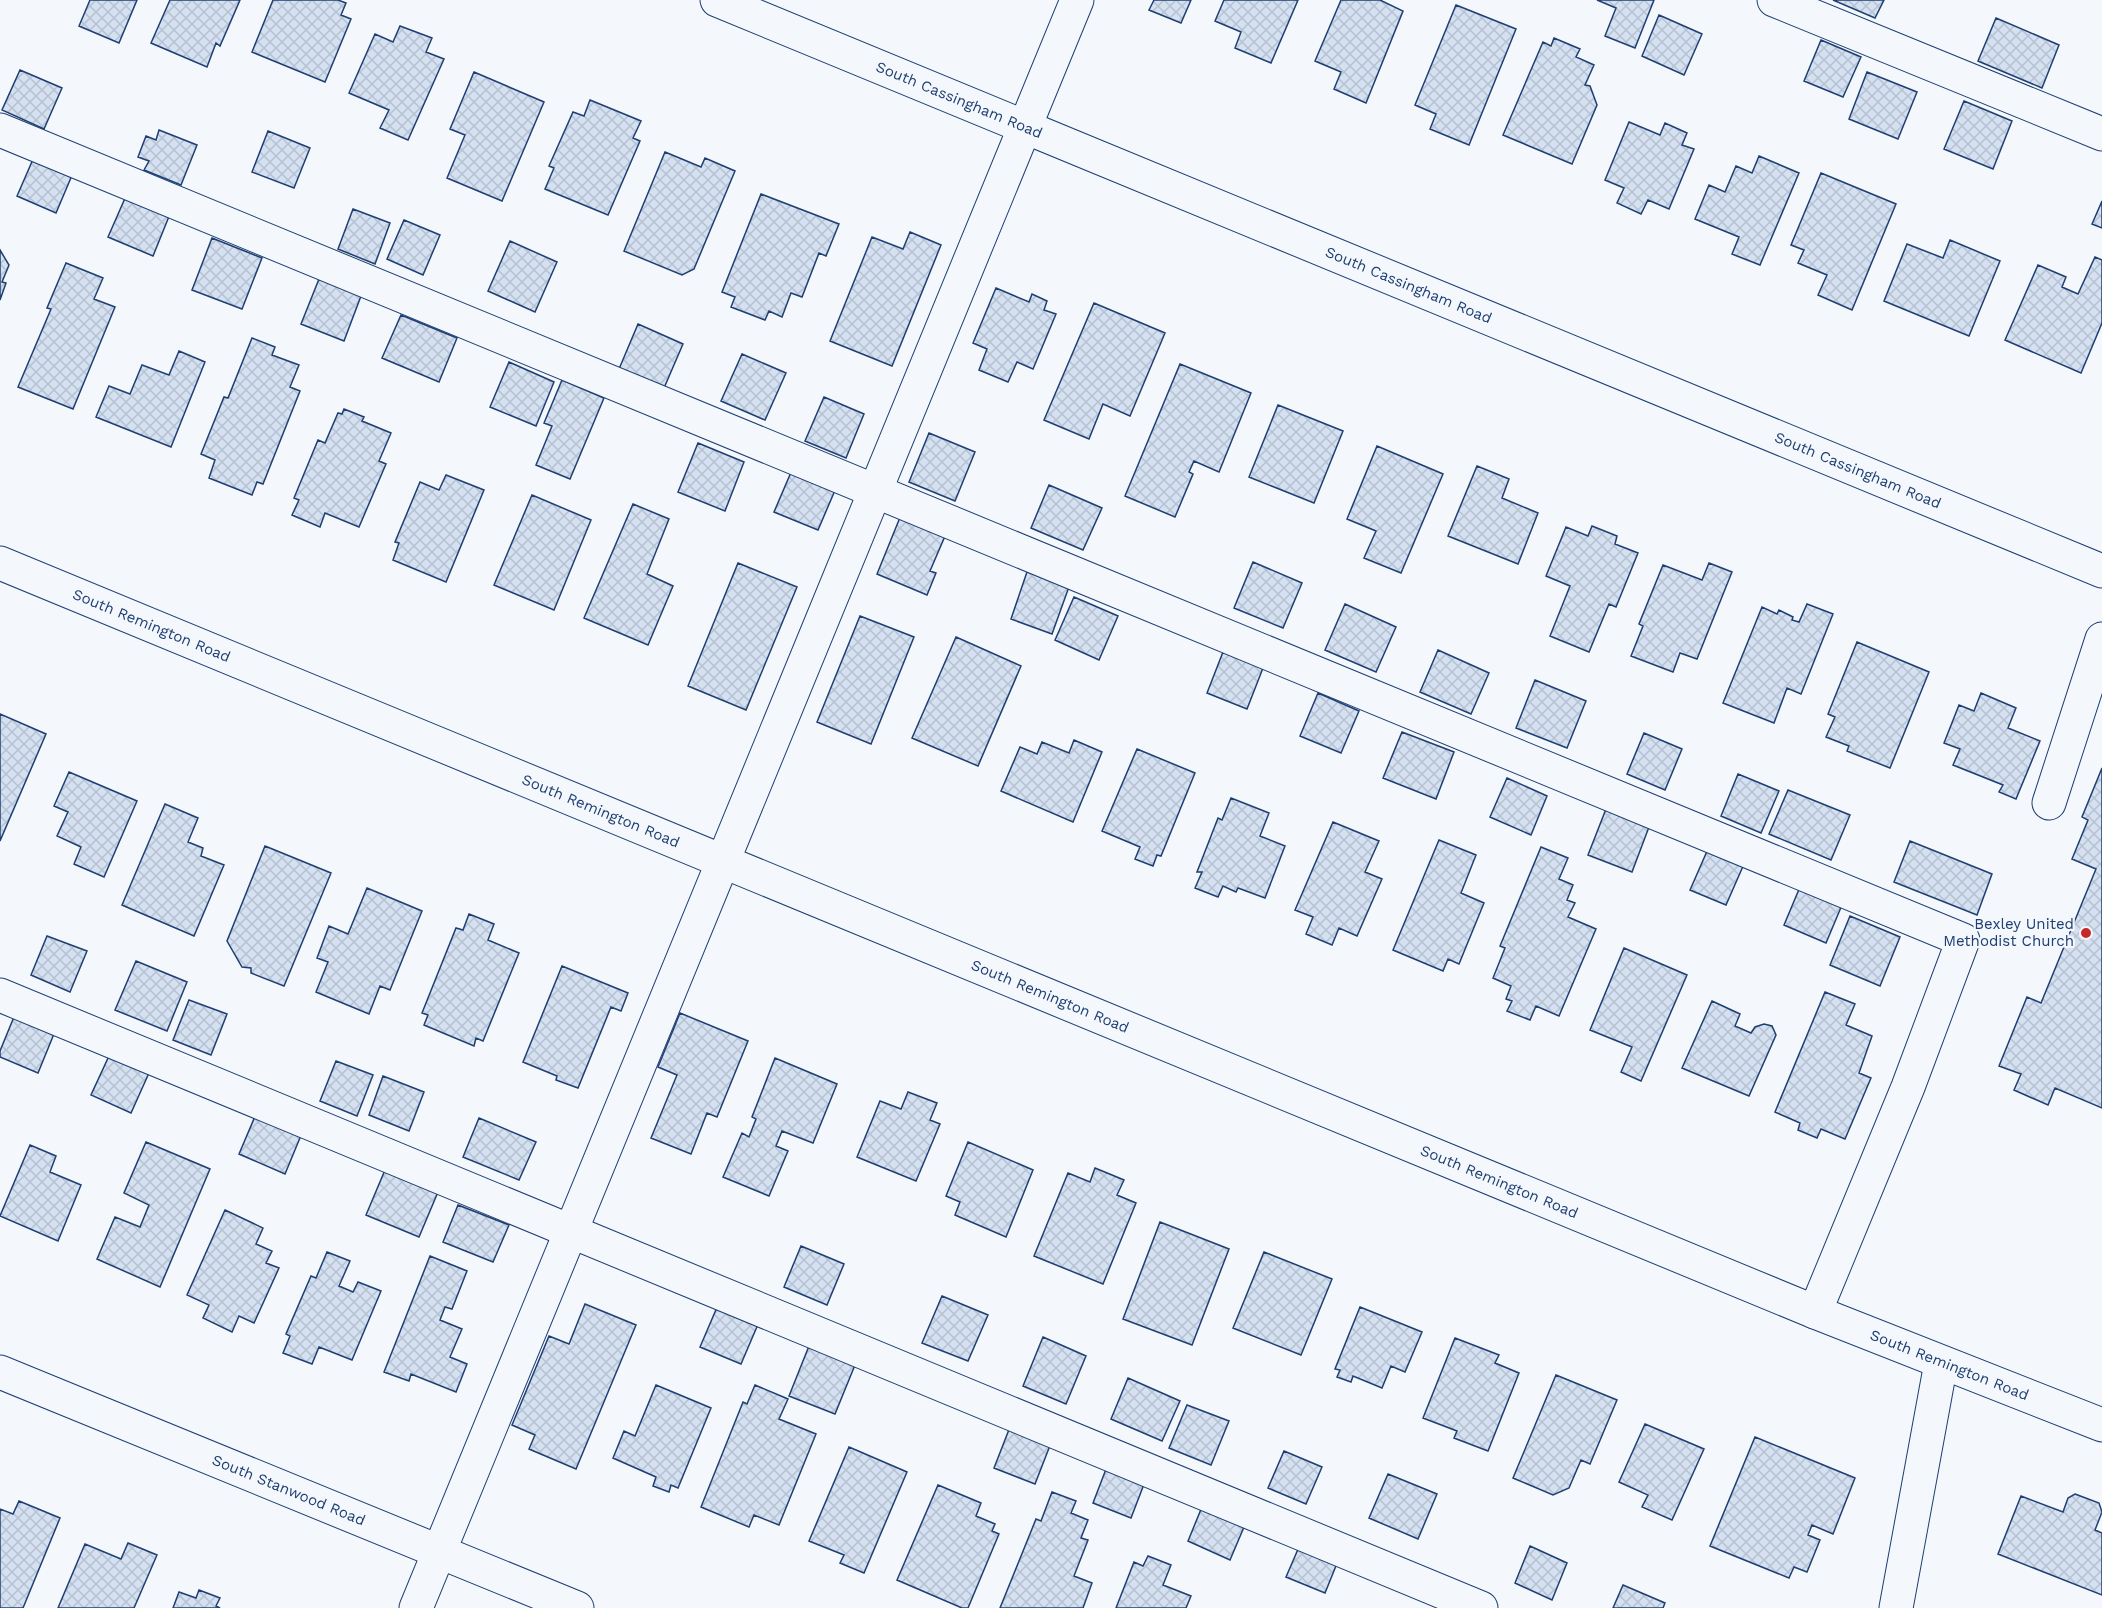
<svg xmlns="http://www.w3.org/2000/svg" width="2102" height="1608" font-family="'Work Sans',sans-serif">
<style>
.building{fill:url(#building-cross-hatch);stroke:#1d3f73;stroke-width:1.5}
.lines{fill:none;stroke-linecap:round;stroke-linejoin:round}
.minor-casing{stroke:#1d3f73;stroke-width:35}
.minor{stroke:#f4f7fb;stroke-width:33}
.poi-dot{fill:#c62828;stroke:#f4f7fb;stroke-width:2}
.labels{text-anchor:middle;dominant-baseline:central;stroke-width:4.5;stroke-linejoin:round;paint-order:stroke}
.street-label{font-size:15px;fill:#1d3f73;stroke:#f4f7fb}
.poi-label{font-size:15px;fill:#1d3f73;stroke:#f4f7fb;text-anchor:end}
</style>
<defs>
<pattern id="building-cross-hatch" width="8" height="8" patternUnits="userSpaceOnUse" patternTransform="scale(1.5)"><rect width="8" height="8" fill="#d5e0f0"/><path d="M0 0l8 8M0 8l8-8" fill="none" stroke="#b6c1d1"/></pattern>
</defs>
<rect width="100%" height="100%" fill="#f4f7fb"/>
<path class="building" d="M90 0H137L119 43 79 26Z
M170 0H240L220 46 216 43 207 67 151 43Z
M273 0H338L346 3 341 15 351 19 325 82 252 52Z
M1154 0H1191L1181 23 1149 10Z
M1224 0H1298L1271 63 1235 48 1241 32 1215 21Z
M1341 0H1380L1403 11 1366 103 1334 89 1341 72 1315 61Z
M1597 0H1654L1635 48 1605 36 1616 8Z
M1833 0H1884L1875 18Z
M1456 5 1516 29 1469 145 1430 129 1436 114 1415 105Z
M1659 15 1702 34 1684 75 1642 56Z
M1996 18 2059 45 2042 88 1978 61Z
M400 26 432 38 426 52 444 59 408 140 380 128 389 110 349 93 375 34 393 42Z
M1554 38 1580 49 1576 57 1594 65 1585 85 1590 86 1597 105 1572 164 1503 135 1543 42 1551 46Z
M1821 40 1861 57 1843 97 1804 81Z
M20 70 62 88 44 129 2 110Z
M474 72 544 102 502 201 447 178 465 135 450 129Z
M1867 72 1917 92 1898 139 1849 119Z
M590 100 641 121 633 138 640 141 608 215 545 189 554 168 549 166 573 112 584 116Z
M1964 101 2012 121 1993 169 1944 149Z
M1629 122 1660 135 1665 123 1687 133 1682 145 1694 149 1669 209 1648 200 1641 214 1617 203 1624 188 1605 180Z
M159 130 197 145 181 185 144 170 149 161 138 157 146 136 156 140Z
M268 131 310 148 294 188 252 172Z
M665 152 701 167 705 158 735 171 694 269 682 275 624 251Z
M1759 156 1799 173 1760 265 1732 254 1739 237 1695 219 1709 185 1725 192 1736 166 1752 173Z
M34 157 73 173 56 213 17 196Z
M1821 173 1896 204 1852 310 1818 295 1827 275 1798 263 1804 250 1791 245Z
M761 194 839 224 826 256 819 253 802 297 791 293 782 317 769 311 765 320 731 307 735 297 722 292Z
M126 196 170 214 153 256 108 237Z
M2102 201V228L2092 224Z
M353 209 390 223 375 264 338 249Z
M404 220 440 235 423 275 387 259Z
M910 232 941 245 892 366 830 341 872 237 903 249Z
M212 238 262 258 242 309 192 290Z
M1950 240 2000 261 1969 336 1884 301 1907 244 1943 258Z
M510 241 557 262 535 312 488 291Z
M0 250 9 265 2 282 6 283 0 300Z
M2095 257 2102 260V323L2081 373 2005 340 2038 265 2066 277 2062 287 2078 294Z
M66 263 103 278 94 299 115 307 73 409 18 387 51 309 47 308Z
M319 279 361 296 344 341 301 324Z
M996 288 1029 302 1032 294 1047 301 1044 310 1056 314 1033 369 1017 362 1008 382 979 370 987 349 973 343Z
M1094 303 1165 333 1130 416 1103 404 1089 439 1044 420Z
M401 315 457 338 439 382 382 358Z
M638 324 683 344 664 388 619 369Z
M252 338 275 347 272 355 299 365 290 387 300 391 263 484 257 482 252 495 209 478 215 460 201 454 224 397 228 398Z
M179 351 205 362 171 447 96 417 109 386 130 394 142 365 169 375Z
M742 354 786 373 765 420 721 401Z
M509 362 554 382 536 426 490 407Z
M1180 364 1251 393 1219 472 1194 461 1189 472 1193 474 1175 517 1125 496Z
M562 380 604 398 570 479 536 465 552 426 544 423Z
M824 397 864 414 846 458 805 441Z
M1278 405 1343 431 1314 503 1249 477Z
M344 409 364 417 362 421 391 433 379 461 386 464 359 527 325 513 320 527 292 515 299 500 294 498 318 440 325 443 338 413 342 414Z
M929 433 975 452 955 501 909 482Z
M698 443 744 462 725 511 678 492Z
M1377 446 1443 474 1401 573 1364 558 1376 531 1347 519Z
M1477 466 1509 479 1502 498 1538 513 1518 564 1448 536Z
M792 470 836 488 818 530 774 512Z
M446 475 484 490 446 582 393 560 399 543 395 542 420 482 439 490Z
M1049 485 1102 508 1083 550 1031 528Z
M532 495 591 520 554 610 494 585Z
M633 504 669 519 647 574 673 586 648 645 584 618Z
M901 515 945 536 930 571 936 573 927 595 877 574Z
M1592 526 1617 536 1615 544 1638 553 1616 607 1609 604 1589 652 1550 636 1570 586 1546 576 1566 527 1588 536Z
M1253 562 1302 583 1283 628 1234 608Z
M738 563 797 587 746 710 688 686Z
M1709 563 1732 572 1697 659 1680 653 1673 672 1631 656 1643 626 1639 624 1663 565 1702 580Z
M1028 569 1070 584 1052 634 1011 619Z
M1074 597 1118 616 1099 660 1055 640Z
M1345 604 1396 627 1376 672 1325 650Z
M1807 604 1833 614 1801 694 1787 688 1774 723 1723 703 1762 607 1777 614 1779 610 1793 617 1792 620 1799 622Z
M860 616 914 637 871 744 817 722Z
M956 637 1021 666 978 766 912 738Z
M1857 642 1929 672 1890 768 1847 751 1849 746 1826 737 1835 717 1828 714Z
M1438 650 1489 673 1471 714 1420 692Z
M1223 652 1263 668 1247 709 1207 693Z
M1535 680 1586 701 1567 748 1516 728Z
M1318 693 1359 711 1341 753 1300 736Z
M1981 693 2016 708 2008 728 2040 741 2016 799 1999 792 2003 785 1953 765 1960 749 1944 743 1959 705 1974 711Z
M0 714 46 734 0 841Z
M1402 732 1454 752 1436 799 1383 778Z
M1644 733 1682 749 1665 790 1627 774Z
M1074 740 1102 752 1073 822 1001 791 1020 747 1037 754 1042 742 1069 753Z
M1137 749 1195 773 1161 856 1157 855 1153 866 1135 859 1140 847 1102 831Z
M2102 768V1108L2055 1088 2048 1105 2014 1090 2021 1074 1999 1066 2027 997 2041 1003 2096 869 2072 859 2088 820 2082 817Z
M69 772 137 801 104 877 74 864 81 847 57 836 68 812 54 806Z
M1738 774 1779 791 1761 833 1721 816Z
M1507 778 1547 796 1531 835 1490 817Z
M1788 790 1850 815 1831 860 1769 834Z
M1231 798 1269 813 1260 836 1285 846 1265 898 1238 888 1236 892 1223 886 1218 897 1195 888 1202 872H1197L1218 818 1222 820Z
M165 804 198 818 188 842 203 848 201 856 224 865 194 936 122 905Z
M1606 809 1649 827 1632 872 1588 855Z
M1333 822 1379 841 1365 872 1382 879 1357 936 1339 928 1332 945 1306 934 1313 917 1295 910Z
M1439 840 1476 855 1461 893 1484 903 1459 964 1448 959 1443 971 1393 950Z
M1910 841 1992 874 1977 915 1894 882Z
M265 846 331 873 284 986 251 973V968L242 967 227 941Z
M1541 847 1568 858 1559 879 1573 885 1567 900 1575 903 1568 917 1596 929 1559 1016 1536 1006 1530 1020 1507 1011 1512 1001 1506 999 1511 986 1493 978 1505 948 1500 946Z
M1708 849 1744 864 1726 905 1690 890Z
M1800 887 1842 905 1826 943 1784 925Z
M367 888 422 911 390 990 380 986 369 1014 316 992 328 962 317 958 329 926 348 934Z
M469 914 494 924 488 940 519 953 483 1041 476 1038 474 1046 424 1025 428 1015 422 1013 456 928 463 930Z
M1850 916 1900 937 1880 986 1830 965Z
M47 936 87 951 70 992 31 975Z
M1624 948 1687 975 1641 1081 1621 1072 1632 1047 1590 1030Z
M136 961 187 982 167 1031 115 1010Z
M562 966 628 993 621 1011 611 1007 578 1088 556 1080 557 1076 523 1062Z
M1825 992 1855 1004 1846 1025 1872 1036 1859 1073 1871 1078 1845 1139 1821 1129 1817 1138 1798 1130 1800 1123 1775 1112Z
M189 1000 227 1014 211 1055 173 1040Z
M1712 1001 1740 1014 1735 1026 1751 1033 1755 1027 1764 1024 1772 1026 1776 1035 1749 1096 1682 1068Z
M16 1012 56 1029 38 1073 0 1057V1051Z
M680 1013 748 1041 717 1117 707 1113 691 1154 651 1138 677 1075 658 1067Z
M109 1056 149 1073 131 1113 91 1095Z
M775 1058 837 1084 813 1143 782 1131 776 1146 788 1151 769 1196 723 1177 742 1133 749 1137 756 1119 752 1117Z
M336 1061 373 1075 357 1116 320 1101Z
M383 1076 424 1092 409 1131 369 1115Z
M908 1092 937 1103 930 1120 940 1124 916 1181 857 1157 880 1101 901 1109Z
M256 1114 302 1133 285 1174 239 1154Z
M479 1118 536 1142 519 1180 463 1157Z
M146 1142 210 1169 160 1287 97 1259 115 1217 140 1227 149 1205 124 1193Z
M968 1142 1033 1170 1006 1237 955 1215 960 1202 946 1196Z
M30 1145 56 1156 50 1172 81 1185 58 1241 0 1216Z
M1095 1168 1124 1180 1117 1195 1136 1203 1103 1284 1034 1256 1068 1173 1090 1182Z
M385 1170 438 1192 419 1237 366 1215Z
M458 1205 509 1225 493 1262 443 1242Z
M225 1210 263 1228 256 1244 272 1251 266 1263 279 1268 254 1323 239 1316 232 1332 203 1318 209 1305 187 1295Z
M1160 1222 1229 1249 1192 1345 1123 1319Z
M801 1246 844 1264 827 1305 784 1287Z
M327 1252 350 1261 339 1286 353 1292 358 1282 381 1291 352 1360 319 1347 312 1364 283 1353 290 1336 286 1334 311 1276 316 1278Z
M1264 1252 1332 1279 1301 1355 1233 1328Z
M430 1256 467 1271 452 1309 445 1307 440 1320 462 1329 450 1357 467 1364 456 1392 411 1374 409 1381 384 1372Z
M942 1296 988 1315 968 1361 922 1343Z
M585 1304 636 1325 576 1469 529 1449 535 1435 512 1425 549 1336 569 1344Z
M718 1305 759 1322 741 1364 700 1347Z
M1360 1307 1422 1332 1405 1372 1391 1366 1382 1388 1353 1376 1351 1382 1337 1377 1340 1370 1335 1369Z
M1043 1337 1086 1356 1066 1404 1023 1386Z
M1455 1338 1499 1355 1495 1363 1519 1373 1488 1451 1454 1438 1457 1431 1423 1418Z
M809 1346 855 1365 835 1414 789 1396Z
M1556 1375 1617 1400 1590 1464 1581 1460 1569 1488 1553 1495 1513 1478Z
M1128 1378 1180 1401 1162 1441 1111 1419Z
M656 1385 711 1408 678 1488 671 1485 669 1492 653 1486 656 1477 613 1458 624 1431 635 1436Z
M755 1385 788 1399 779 1419 816 1434 779 1525 754 1515 749 1527 701 1507 743 1402 747 1404Z
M1187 1405 1229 1421 1211 1465 1169 1448Z
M1645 1424 1704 1449 1672 1520 1642 1507 1648 1495 1619 1482Z
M1010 1427 1051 1443 1035 1484 994 1468Z
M1755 1437 1855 1478 1833 1534 1812 1525 1808 1535 1820 1540 1807 1572 1794 1567 1789 1578 1710 1546Z
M849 1447 907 1472 864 1573 840 1563 844 1555 809 1541Z
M1284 1451 1322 1467 1306 1504 1268 1488Z
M1108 1464 1146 1479 1131 1518 1093 1503Z
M1388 1474 1437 1494 1418 1539 1369 1518Z
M938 1485 981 1503 976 1516 995 1524 992 1531 999 1534 968 1608H962L897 1580Z
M1052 1492 1076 1501 1071 1513 1088 1520 1081 1538 1088 1540 1074 1576 1092 1583 1083 1608H1000L1036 1519 1041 1521Z
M2075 1494 2099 1503 2102 1512 2095 1530 2102 1533V1595L1998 1554 2021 1496 2063 1512 2068 1498Z
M19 1501 60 1518 23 1608H0V1509L13 1514Z
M1204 1502 1247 1520 1230 1560 1188 1541Z
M1302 1540 1340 1556 1325 1593 1286 1577Z
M128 1543 157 1555 134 1608H58L85 1544 121 1559Z
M1530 1546 1567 1563 1552 1600 1515 1583Z
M1148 1556 1171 1565 1163 1585 1191 1596 1186 1608H1116L1134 1562 1143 1566Z
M1623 1585 1665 1603 1663 1608H1613Z
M199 1590 220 1598 216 1606 220 1608H173L179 1592 196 1598Z"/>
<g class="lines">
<defs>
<g id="minor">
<path id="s1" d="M717 0 2102 571"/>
<path d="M1774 0 2102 134"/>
<path d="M0 130 1963 940 1908 1087 1815 1312"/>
<path id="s2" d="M0 563 1815 1312 2102 1425"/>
<path d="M2049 803 2102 639"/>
<path d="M0 995 1481 1608"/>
<path id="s3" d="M0 1372 577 1608"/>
<path d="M416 1608 1077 0"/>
<path d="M1896 1608 1941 1363"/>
</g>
</defs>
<use href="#minor" class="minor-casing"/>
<use href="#minor" class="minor"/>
</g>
<circle class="poi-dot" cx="2086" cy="933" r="6"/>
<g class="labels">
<g class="street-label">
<text stroke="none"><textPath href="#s1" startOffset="262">South Cassingham Road</textPath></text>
<text stroke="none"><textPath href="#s1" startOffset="748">South Cassingham Road</textPath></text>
<text stroke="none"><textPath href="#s1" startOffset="1234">South Cassingham Road</textPath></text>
<text stroke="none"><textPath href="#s2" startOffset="164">South Remington Road</textPath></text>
<text stroke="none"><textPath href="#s2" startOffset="650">South Remington Road</textPath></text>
<text stroke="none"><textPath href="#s2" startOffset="1136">South Remington Road</textPath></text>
<text stroke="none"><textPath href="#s2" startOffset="1622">South Remington Road</textPath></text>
<text stroke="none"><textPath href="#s2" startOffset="2108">South Remington Road</textPath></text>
<text stroke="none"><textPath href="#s3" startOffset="312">South Stanwood Road</textPath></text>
</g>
<g class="poi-label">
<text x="2074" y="924">Bexley United<tspan x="2074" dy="17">Methodist Church</tspan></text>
</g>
</g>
</svg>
